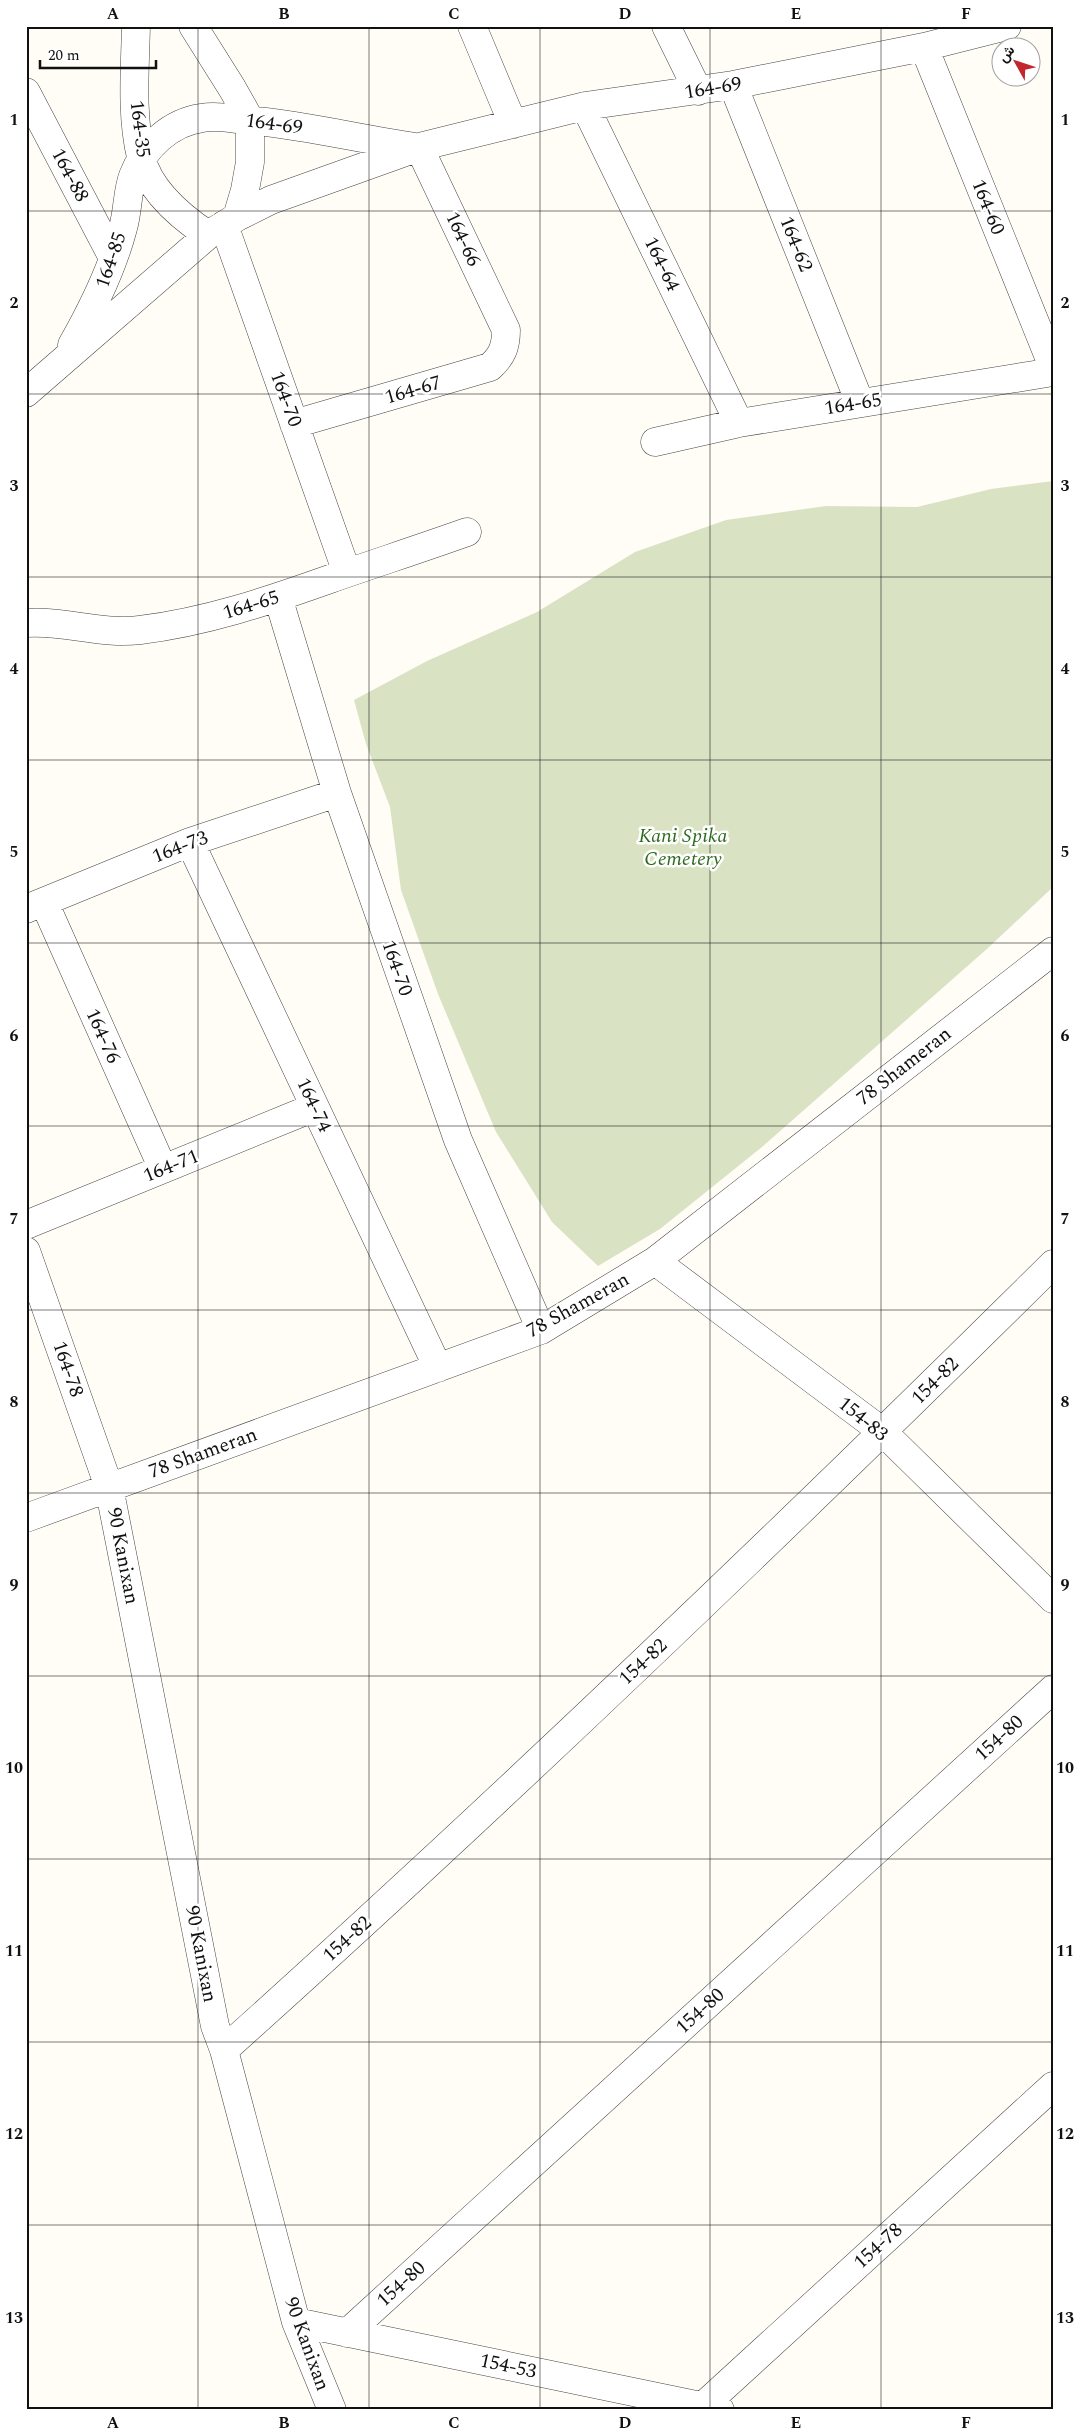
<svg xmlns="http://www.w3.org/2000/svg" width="1079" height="2436" font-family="Spectral,Vazirmatn,serif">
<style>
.cemetery{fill:#d9e3c4}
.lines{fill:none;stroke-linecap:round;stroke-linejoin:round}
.minor-casing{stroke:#444;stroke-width:29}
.minor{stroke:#fff;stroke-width:28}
.grid{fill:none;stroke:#111;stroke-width:1;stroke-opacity:0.55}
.labels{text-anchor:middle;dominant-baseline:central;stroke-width:5;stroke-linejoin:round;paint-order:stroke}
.street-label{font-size:20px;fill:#111;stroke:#fff}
.park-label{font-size:20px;font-style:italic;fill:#2f6b1f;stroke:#fff}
.neatline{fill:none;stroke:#111;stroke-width:2}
.grid-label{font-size:16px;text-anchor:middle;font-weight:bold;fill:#111}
</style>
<rect width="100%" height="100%" fill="#fffdf5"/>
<path class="cemetery" d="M1053 481V887L988 948 762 1147 660 1229 598 1266 552 1222 496 1132 438 994 401 890 390 807 366 744 354 700 427 661 537 612 635 552 726 520 826 506 917 507 991 489Z"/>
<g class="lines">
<defs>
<path id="minor" d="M136 26C135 69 131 116 141 157 149 190 181 217 208 235
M193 26 232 88 250 120V162L245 190 237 217
M472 26 513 124
M666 26 698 91
M924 47 1053 367
M733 85 860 403
M26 92 113 258
M585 106 739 423
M224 225 347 573
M72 345C93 308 112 270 123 228 128 211 127 192 133 176 144 147 171 122 202 118 217 115 232 119 247 120 304 125 359 139 415 147
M26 393 208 235 237 217 271 200 419 147 585 106 733 85 924 47 1007 26
M294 424 490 367C502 356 506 347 506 330L419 147
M655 442 739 423 1053 372
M278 597 337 793 458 1140 541 1330
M26 623C64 620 102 635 140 630 206 622 268 601 330 579 376 563 422 548 467 532
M190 842 438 1368
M44 902 163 1169
M26 909 190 842 337 793
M26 1225 315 1107
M26 1251 109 1487 215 2026 224 2050 296 2322 332 2410
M655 1261 883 1432 1053 1599
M26 1518 541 1330 655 1261 1053 951
M224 2050C507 1796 782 1532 1053 1264
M296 2322 720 2410
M347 2333 1053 1689
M703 2406 1053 2086"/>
</defs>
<use href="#minor" class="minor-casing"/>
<use href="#minor" class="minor"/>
</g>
<path class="grid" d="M198 26V2410M369 26V2410M540 26V2410M710 26V2410M881 26V2410M26 211H1053M26 394H1053M26 577H1053M26 760H1053M26 943H1053M26 1126H1053M26 1310H1053M26 1493H1053M26 1676H1053M26 1859H1053M26 2042H1053M26 2225H1053"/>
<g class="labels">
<g class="street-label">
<text transform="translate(713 88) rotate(-9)">164-69</text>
<text transform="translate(274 124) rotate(8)">164-69</text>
<text transform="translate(140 129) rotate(83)">164-35</text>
<text transform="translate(70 175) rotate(62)">164-88</text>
<text transform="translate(988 207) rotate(68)">164-60</text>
<text transform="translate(463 239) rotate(65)">164-66</text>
<text transform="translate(796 244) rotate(68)">164-62</text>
<text transform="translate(111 260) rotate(-71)">164-85</text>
<text transform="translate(662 264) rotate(64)">164-64</text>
<text transform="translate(413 390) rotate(-16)">164-67</text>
<text transform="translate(286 399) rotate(70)">164-70</text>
<text transform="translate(853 404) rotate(-9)">164-65</text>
<text transform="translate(251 605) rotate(-17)">164-65</text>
<text transform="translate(180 847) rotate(-21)">164-73</text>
<text transform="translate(397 968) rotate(71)">164-70</text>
<text transform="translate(103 1036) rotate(66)">164-76</text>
<text transform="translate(904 1066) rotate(-38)">78 Shameran</text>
<text transform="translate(314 1105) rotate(65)">164-74</text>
<text transform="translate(171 1166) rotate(-22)">164-71</text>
<text transform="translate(578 1305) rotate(-29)">78 Shameran</text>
<text transform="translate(68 1369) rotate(71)">164-78</text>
<text transform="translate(935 1381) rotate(-45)">154-82</text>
<text transform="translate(863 1419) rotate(39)">154-83</text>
<text transform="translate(203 1453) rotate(-20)">78 Shameran</text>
<text transform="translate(123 1556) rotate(79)">90 Kanixan</text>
<text transform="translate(643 1662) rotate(-43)">154-82</text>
<text transform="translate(999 1738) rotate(-42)">154-80</text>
<text transform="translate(347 1939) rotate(-42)">154-82</text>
<text transform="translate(201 1954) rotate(79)">90 Kanixan</text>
<text transform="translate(700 2011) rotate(-42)">154-80</text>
<text transform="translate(878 2246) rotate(-42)">154-78</text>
<text transform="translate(401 2284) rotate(-42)">154-80</text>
<text transform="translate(307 2344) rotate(70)">90 Kanixan</text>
<text transform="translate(508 2366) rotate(12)">154-53</text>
</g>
<g class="park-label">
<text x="683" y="836">Kani Spika<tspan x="683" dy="23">Cemetery</tspan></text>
</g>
</g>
<rect width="1079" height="2436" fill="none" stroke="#ffffff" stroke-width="55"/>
<g transform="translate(1016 62) rotate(310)"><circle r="24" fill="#ffffff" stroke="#a0a0a0"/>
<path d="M0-4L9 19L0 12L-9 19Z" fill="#c4262e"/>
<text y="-8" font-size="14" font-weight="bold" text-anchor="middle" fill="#111111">ش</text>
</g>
<path d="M40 60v8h116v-8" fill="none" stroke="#111111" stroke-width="2.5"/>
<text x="48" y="60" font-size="15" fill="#111111" stroke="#ffffff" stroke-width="4" paint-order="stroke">20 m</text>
<rect x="28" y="28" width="1024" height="2380" class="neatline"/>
<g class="grid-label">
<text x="113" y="19">A</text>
<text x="284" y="19">B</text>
<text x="454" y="19">C</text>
<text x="625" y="19">D</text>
<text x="796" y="19">E</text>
<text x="966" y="19">F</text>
<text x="14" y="125">1</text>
<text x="1065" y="125">1</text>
<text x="14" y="308">2</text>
<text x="1065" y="308">2</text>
<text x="14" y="491">3</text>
<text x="1065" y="491">3</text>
<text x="14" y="674">4</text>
<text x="1065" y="674">4</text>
<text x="14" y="857">5</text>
<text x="1065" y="857">5</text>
<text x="14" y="1041">6</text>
<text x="1065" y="1041">6</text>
<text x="14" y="1224">7</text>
<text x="1065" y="1224">7</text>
<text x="14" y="1407">8</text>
<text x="1065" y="1407">8</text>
<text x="14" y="1590">9</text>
<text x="1065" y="1590">9</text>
<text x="14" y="1773">10</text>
<text x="1065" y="1773">10</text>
<text x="14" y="1956">11</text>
<text x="1065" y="1956">11</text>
<text x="14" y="2139">12</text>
<text x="1065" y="2139">12</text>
<text x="14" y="2323">13</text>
<text x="1065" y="2323">13</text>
<text x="113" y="2428">A</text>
<text x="284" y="2428">B</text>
<text x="454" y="2428">C</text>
<text x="625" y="2428">D</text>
<text x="796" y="2428">E</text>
<text x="966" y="2428">F</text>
</g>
</svg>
